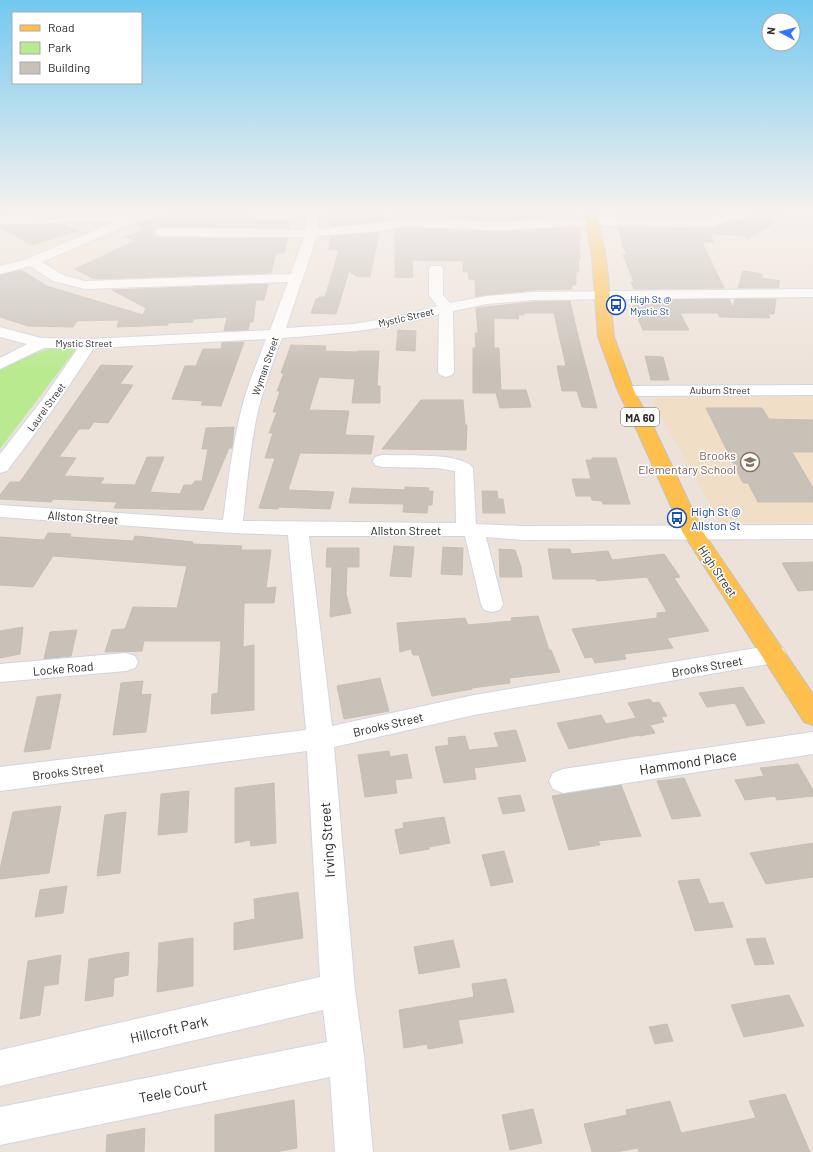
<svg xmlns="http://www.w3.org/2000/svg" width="813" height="1152" font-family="Barlow,sans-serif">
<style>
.education{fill:#f1dec7}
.green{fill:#baea90}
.building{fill:#c7c1b8;stroke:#c9beb3}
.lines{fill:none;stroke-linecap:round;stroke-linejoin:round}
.minor-casing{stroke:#cfd5e4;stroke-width:2}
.major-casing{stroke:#c3c3c3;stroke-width:2}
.minor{fill:#fff;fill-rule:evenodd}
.major{fill:#ffbf4d;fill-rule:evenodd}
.labels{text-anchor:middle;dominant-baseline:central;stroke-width:3;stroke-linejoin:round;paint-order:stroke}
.far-transit-label{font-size:10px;fill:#164399;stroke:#fff;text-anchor:start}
.far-street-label{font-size:10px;fill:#292929;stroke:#fff}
.shield{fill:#fff;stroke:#696969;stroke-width:1}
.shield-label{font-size:11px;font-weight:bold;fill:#292929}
.education-label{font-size:12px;fill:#785e54;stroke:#fff;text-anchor:end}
.transit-label{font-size:12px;fill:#164399;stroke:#fff;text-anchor:start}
.street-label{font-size:12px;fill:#292929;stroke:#fff}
.near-street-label{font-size:14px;fill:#292929;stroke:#fff}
</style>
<rect width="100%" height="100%" fill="#ede2d9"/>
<path class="education" d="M813 396V522L721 523 652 402 656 398 663 397Z"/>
<path class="green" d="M51 348 76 349 0 449V369L25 357Z"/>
<path class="building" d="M5 210H26L37 214H0Z
M123 210H151L128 215Z
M175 210H188L197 213 246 210 252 221 289 219V228L161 226 157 228 154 231 156 236 161 238H288L284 253H276L271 273 94 279 75 269 137 240 125 237 143 230 137 224 172 213Z
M341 210 343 214 384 211 382 221 332 226 325 211Z
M394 210H462V211L491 212V214L577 212 578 216 497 220 407 216 395 219Z
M653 210H732L711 217 682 218 616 216 615 211 654 212Z
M751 210H791L771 221 775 222 748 239 742 235 710 234 714 242H702L724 288 634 289 631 282H634L623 255H627L623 246 618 227 712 228 739 219 749 213Z
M62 224 77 231 32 245 0 227V225Z
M579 227 581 238H579L580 259H578L579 272H576V285H572V289L533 290 476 297 475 280 469 279 468 272H463V261L412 260 413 278 395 277V230L407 228 497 232Z
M379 232 370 277 356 276 349 271 336 314 311 313 316 299H318L319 297H325L339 250H329L331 236Z
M21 270 47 286 143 315 146 308 112 290 268 284 264 300H256L253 322H250L248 330 224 331 227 317 193 319V322L168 323V325L117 327 119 320 77 321 73 327 28 326 0 317V275Z
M743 271 762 274V278L780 281 778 288H738Z
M729 299 733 308 735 299H776L774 314H768L770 318 720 317 718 313H680L689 330H643L632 306 641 305 639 300Z
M570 301 579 340 597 408 582 407 577 391H562L557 366H566L554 313H524V315H518L519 319 494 318V348H499L501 390H526L531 407 500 408 496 393H473V348H476L475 333H478L476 308 533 302Z
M398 330 416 331 415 351 396 350Z
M244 342 221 406 201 405 203 401 172 399 185 366H196L203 349H221L222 343Z
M291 345 326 346 325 351 357 352V351H379L377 386H380V403H352L355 379 319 377 309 410 349 411 345 435 374 436 371 454 300 453 288 490 334 492 330 509 279 507 278 509 259 508 275 458H265L273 433H269L277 412H273L280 391H277L284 373H281Z
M645 356 663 357 669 380H651Z
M101 365 133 366 120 384 133 385 108 423 94 422 89 429H79L59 457 76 458 64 476 104 478 100 484 135 485 147 457H164L150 492 180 494 184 485H192L195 481H202L208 449H202L206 428 234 427 232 448H229L203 510 114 508 117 502 53 499 51 502 0 499V495L10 482H20Z
M421 400H463L465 425H467L466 450 382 449Z
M706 408H762L769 419 813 420V452H792L813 488V502H758L748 483H743Z
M592 458H616L630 504H603L602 501 592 500 591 496H576L572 479H591L586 460H592Z
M405 487 429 488 428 491H433L432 505H428L427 513 403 512 404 504 349 503 352 488 405 490Z
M482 491H497L498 499H503L505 513H483Z
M48 533 71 534 70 537 133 541 135 536 193 542 192 544 242 546 241 550H271L266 588 276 587 274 603H244L243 647 254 645V710L211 714 212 694 218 693 221 641H144L142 651 105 652 112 630 125 629 133 607 177 608 187 566 53 556 33 587 0 585V537L44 540Z
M394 546 414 547 411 577 390 576Z
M443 547 463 548 462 575 441 574Z
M327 548H359V567H347L346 594 351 613 330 617 332 567H326Z
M499 549 515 550 521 567 522 577H500Z
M548 549H570L571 554 608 551 612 560 664 554 680 577 674 578 709 631 667 638 673 648 624 654 626 659 595 663 592 657 585 658 572 629 657 618V613L667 612 647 577 597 581 596 579H553Z
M813 562V590L798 591 782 563Z
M538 616 549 650H551L560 672 509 678 510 683 472 688V689L432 696 419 655H413L411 649 400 652 397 623 465 618 468 625 512 621 511 618Z
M23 627 20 654 0 658V631Z
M77 630 71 656 44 659 50 632Z
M380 678 389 711 344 719 337 686Z
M143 681 141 695 151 694 146 732 113 735 121 683Z
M743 687 765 723 747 726 735 703 707 707 699 693Z
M61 694 50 749 24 752 37 697Z
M650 699 653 703 659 702 667 716 661 717 664 722 650 725 655 733 640 736 639 735 569 749 557 723 601 715 606 724 636 718 628 703Z
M516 730 526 761 474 768 476 779 444 783 435 747 449 745 448 738 465 736 469 750 499 747 494 733Z
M389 751 390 757 407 754 412 778 395 780 397 793 365 797 358 755Z
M798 764 813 790V796L777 800 775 796 745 800 735 780 764 776 760 768Z
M684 778 701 816 672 819 657 781Z
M274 783 276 843 251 846 250 840 235 843V788Z
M621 785 641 836 598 841 600 845 569 850 552 796Z
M189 791 187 832 158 835 161 794Z
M520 795 525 811 503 814 498 798Z
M61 806 49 873 0 879V869L13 812Z
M126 812 120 873 97 876 105 815Z
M444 817 450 843 429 847V849L400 854 395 830 404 828 403 823Z
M813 843V877L766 884 750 853Z
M504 851 513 882 491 886 482 855Z
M699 879 709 904 723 902 733 927 695 931 678 881Z
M67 886 63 913 35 917 40 890Z
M298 892 303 938 234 950V923L255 919 254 899Z
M193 938V986L157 992 159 943Z
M765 938 774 964 755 965 746 939Z
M453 940 460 967 419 974 414 947Z
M129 952 128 975 114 978 113 996 85 1001 89 959Z
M61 955 58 984 44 986 40 1015 20 1019 28 961Z
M506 979 514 1012 458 1020 463 1043 428 1049 427 1044 404 1048 399 1010 474 997 472 984Z
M789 995 804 1026 744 1037 731 1005Z
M667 1024 673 1041 655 1044 649 1027Z
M785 1094 810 1152H639L638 1148 616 1152H592L584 1124 627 1115 626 1110 670 1101 681 1133 756 1118 749 1101Z
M294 1100 297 1148 275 1152H215V1115Z
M533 1109 542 1143 510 1150 502 1115Z
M145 1128 144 1152H106L107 1135Z"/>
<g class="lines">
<defs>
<path id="minor" d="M156 210H174L172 212 130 224 42 262 63 275 85 281 291 274 304 237 161 236 157 235 155 232 157 229 161 228 306 230V217L303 210H315L318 217V229L379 223 407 218 497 222 593 217 682 219 711 218 736 210H750L748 212 738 218 712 226 682 227 593 225 497 230 407 226 379 231 317 236 286 328 354 324 406 315 437 306 429 295V269L431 266H441L443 269V295L450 303 487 296 533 292 813 289V297L533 300 487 304 453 311 454 372 452 375 446 377 440 375 438 372 439 314C387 330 335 334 282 338 273 362 264 386 258 411 250 447 247 484 243 521L456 523 455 471 437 468 382 467 375 465 373 461 375 457 382 455C401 456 463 452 473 468L476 524 523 526 813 525V539L523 540 486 537 503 604 500 610 492 612 484 610 481 604 465 536H309L332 726 474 695 774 645 783 648 786 654 783 660 774 663 474 715 334 747 355 990 364 1056 373 1152H335L330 1077 0 1145V1107L327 1042 323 1010 0 1086V1050L320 977 307 751 0 791V767L306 730 288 535 232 533 0 517V505L223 520C228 484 232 447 241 411 247 386 257 363 266 339L94 348 54 408 7 471 0 473V454L42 400 78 348H44L0 369V358L27 344 0 337V327L41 338 89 339 270 330 288 282 85 289 53 281 30 266 0 274V266L27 259 114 222 0 224V216L123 214 128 217Z
M813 385V395L626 396 620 395 618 391 620 387 626 386Z
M126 653 135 656 138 662 135 668 126 671 0 682V664Z
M813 732V754L563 793 553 789 549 781 553 773 563 769Z"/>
<path id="major" d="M584 210H596L606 258 614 337 634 391 653 426 703 532 813 694V725L804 722 683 533 635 426 618 391 598 337 592 258Z"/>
</defs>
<use href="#minor" class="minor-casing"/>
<use href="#major" class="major-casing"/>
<use href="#minor" class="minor"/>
<use href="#major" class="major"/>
</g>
<linearGradient id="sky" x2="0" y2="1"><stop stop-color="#72c8f0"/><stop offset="0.57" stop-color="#f7f2ee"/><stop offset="1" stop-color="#f7f2ee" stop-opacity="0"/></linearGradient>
<rect width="813" height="371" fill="url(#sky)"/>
<defs>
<symbol id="bus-ring" viewBox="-11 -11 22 22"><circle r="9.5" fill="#fff" stroke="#1a4fb4" stroke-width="1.5"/><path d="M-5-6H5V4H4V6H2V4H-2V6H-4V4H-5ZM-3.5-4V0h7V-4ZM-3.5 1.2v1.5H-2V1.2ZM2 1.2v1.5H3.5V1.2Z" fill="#1a4fb4"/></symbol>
<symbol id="school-ring" viewBox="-11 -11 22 22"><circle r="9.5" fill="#fff" stroke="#8d6e63" stroke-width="1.5"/><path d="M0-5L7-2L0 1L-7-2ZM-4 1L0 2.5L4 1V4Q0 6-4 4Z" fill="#8d6e63"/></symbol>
</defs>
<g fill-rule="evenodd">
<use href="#bus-ring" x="605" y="294" width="22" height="22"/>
<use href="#school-ring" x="739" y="451" width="22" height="22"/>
<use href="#bus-ring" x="666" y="507" width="22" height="22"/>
</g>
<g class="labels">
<g class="far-transit-label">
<text x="630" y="299">High St @<tspan x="630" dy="12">Mystic St</tspan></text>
</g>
<g class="far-street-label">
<text transform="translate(406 317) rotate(-13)">Mystic Street</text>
<text x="84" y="343">Mystic Street</text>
<text transform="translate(265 366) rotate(-71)">Wyman Street</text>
<text x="720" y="390">Auburn Street</text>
<text transform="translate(46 407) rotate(-54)">Laurel Street</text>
</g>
<rect class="shield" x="621" y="408" width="38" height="18" rx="3"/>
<g class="shield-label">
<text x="640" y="417">MA 60</text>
</g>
<g class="education-label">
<text x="736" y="455">Brooks<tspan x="736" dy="14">Elementary School</tspan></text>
</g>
<g class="transit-label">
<text x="691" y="511">High St @<tspan x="691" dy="14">Allston St</tspan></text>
</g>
<g class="street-label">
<text transform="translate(83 517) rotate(4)">Allston Street</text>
<text x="406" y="530">Allston Street</text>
<text transform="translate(718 571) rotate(56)">High Street</text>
<text transform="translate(707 666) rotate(-10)">Brooks Street</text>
<text transform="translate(63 668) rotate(-5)">Locke Road</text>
<text transform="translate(388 724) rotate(-13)">Brooks Street</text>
<text transform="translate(68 771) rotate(-7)">Brooks Street</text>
</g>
<g class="near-street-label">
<text transform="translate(688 762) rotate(-9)">Hammond Place</text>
<text transform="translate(327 840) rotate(-94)">Irving Street</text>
<text transform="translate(169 1029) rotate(-13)">Hillcroft Park</text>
<text transform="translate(173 1091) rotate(-11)">Teele Court</text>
</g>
</g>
<rect x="12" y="12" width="130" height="72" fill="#ffffff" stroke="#a9a9a9"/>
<rect x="20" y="25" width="20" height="6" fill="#ffbf4d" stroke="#a9a9a9"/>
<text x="48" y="32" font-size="12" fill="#292929">Road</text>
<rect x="20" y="42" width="20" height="12" fill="#baea90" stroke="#a9a9a9"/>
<text x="48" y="52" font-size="12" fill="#292929">Park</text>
<rect x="20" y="62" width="20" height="12" fill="#c7c1b8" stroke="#a9a9a9"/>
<text x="48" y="72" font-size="12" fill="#292929">Building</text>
<g transform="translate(781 32) rotate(277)"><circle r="19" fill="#ffffff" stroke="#a9a9a9"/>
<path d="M0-3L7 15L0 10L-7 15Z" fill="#3574ff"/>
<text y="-6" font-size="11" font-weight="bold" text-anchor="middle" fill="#292929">N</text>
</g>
</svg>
